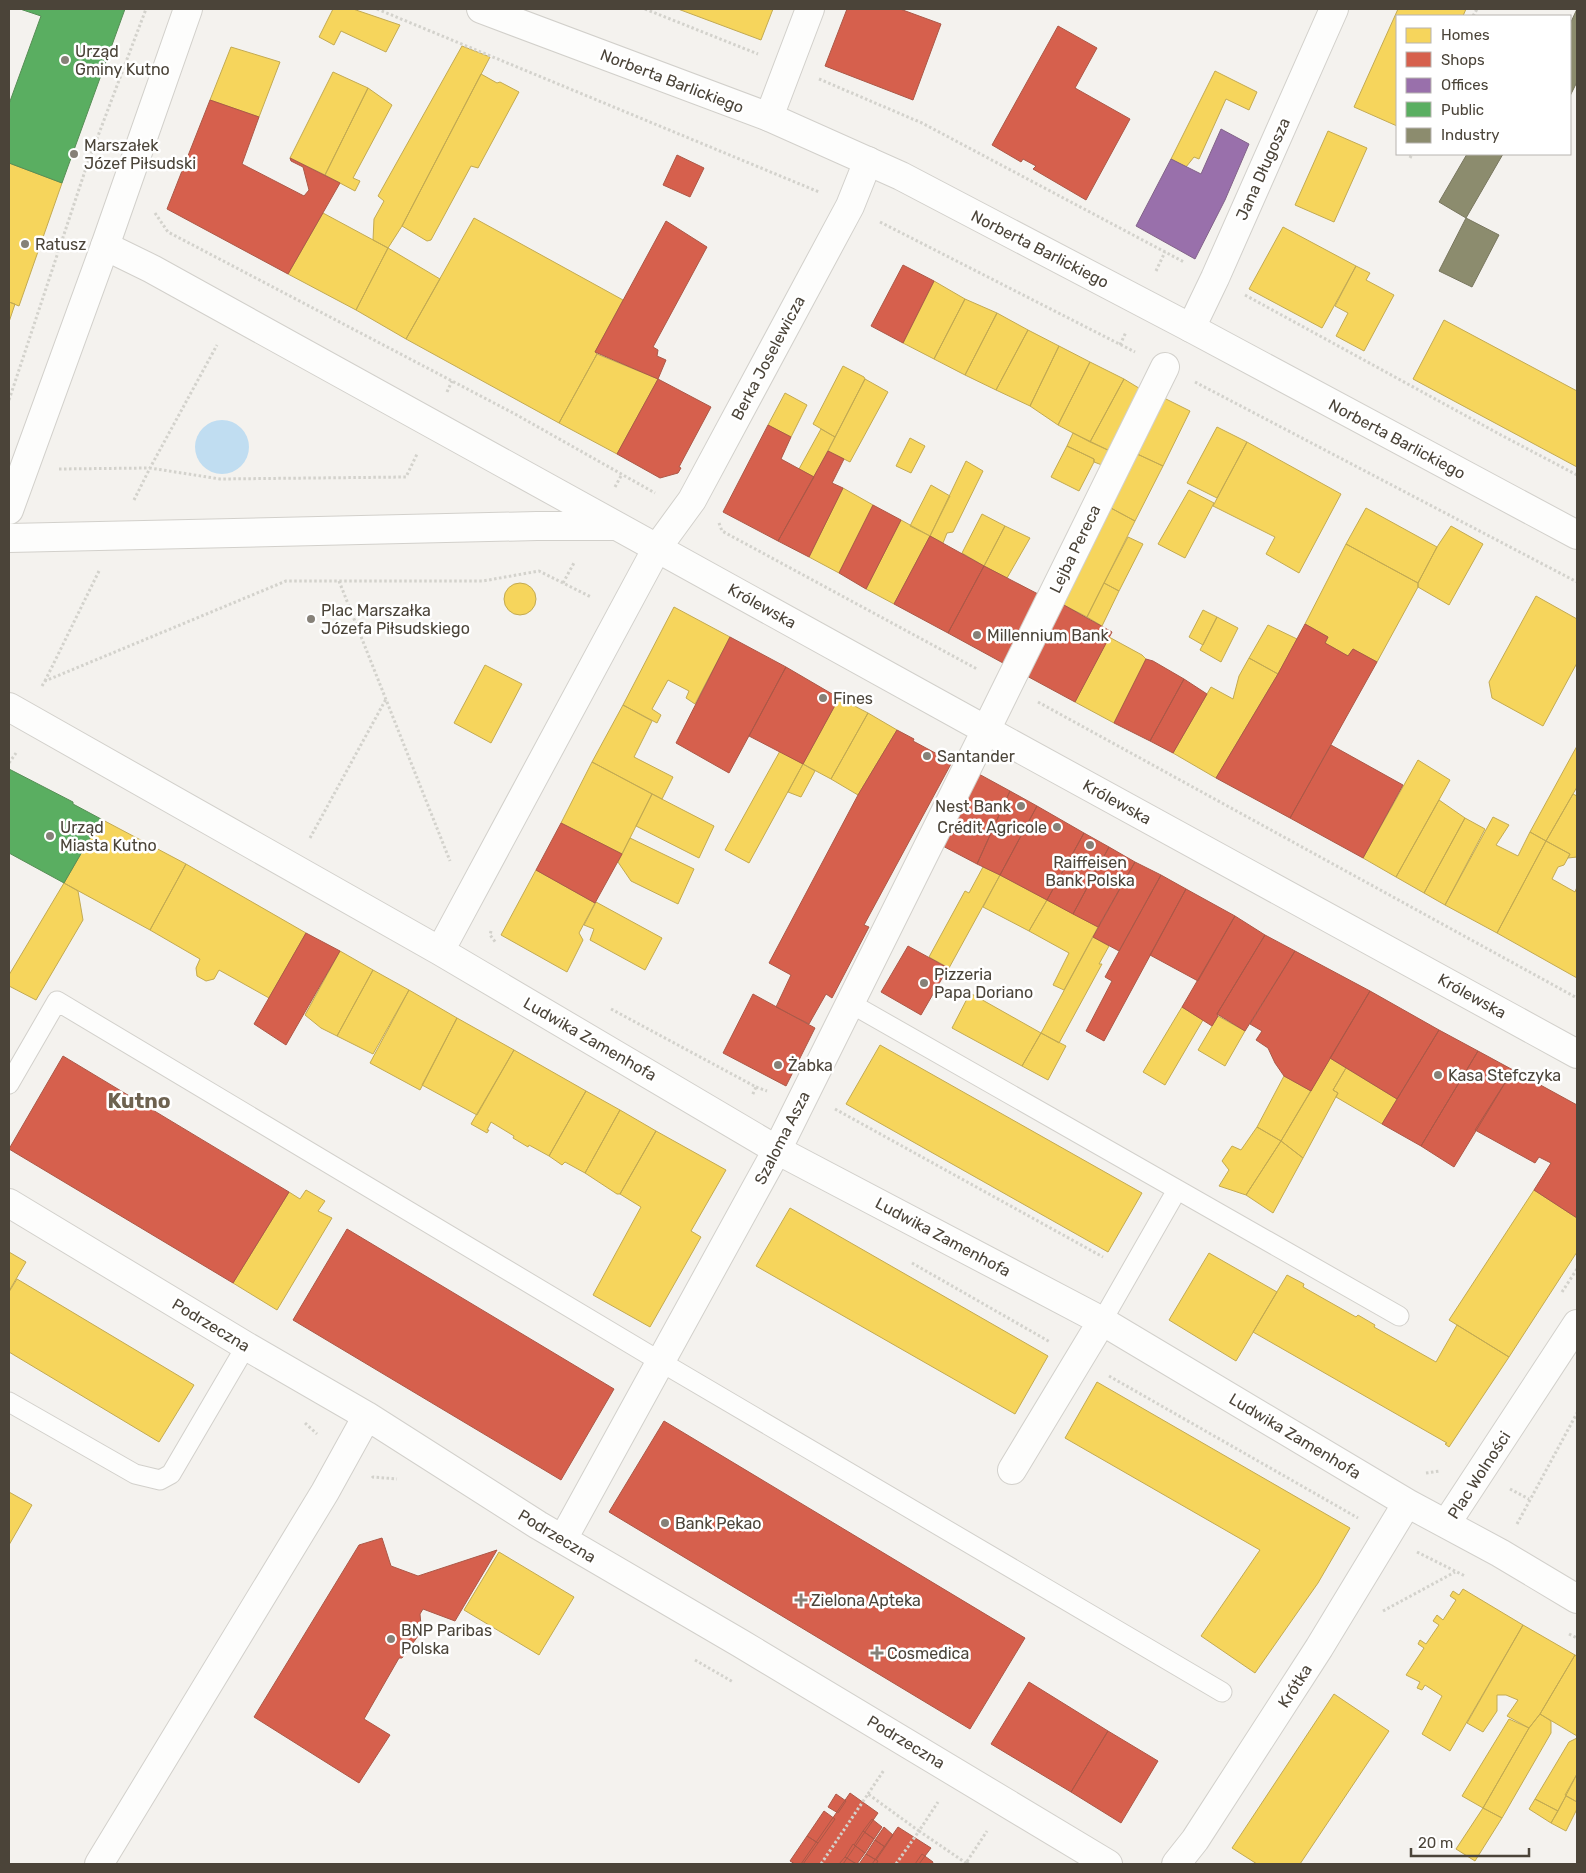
<svg xmlns="http://www.w3.org/2000/svg" width="1586" height="1873" font-family="Rubik,sans-serif">
<style>
.water{fill:#c0ddf1}
.homes{fill:#f6d55c;stroke:#c3aa52}
.shops{fill:#d6604d;stroke:#ac5847}
.offices{fill:#9970ab;stroke:#826389}
.public{fill:#5aae61;stroke:#568e55}
.industry{fill:#8c8c6e;stroke:#78765e}
.lines{fill:none;stroke-linecap:round;stroke-linejoin:round}
.service-casing{stroke:#d2d0cb;stroke-width:21}
.pedestrian-casing{stroke:#d2d0cb;stroke-width:30}
.minor-casing{stroke:#d2d0cb;stroke-width:30}
.tertiary-casing{stroke:#d2d0cb;stroke-width:30}
.path{stroke:#d3d2cc;stroke-width:3;stroke-dasharray:2.5 2.5;stroke-linecap:butt}
.service{stroke:#fdfdfc;stroke-width:19}
.pedestrian{stroke:#fdfdfc;stroke-width:28}
.minor{stroke:#fdfdfc;stroke-width:28}
.tertiary{stroke:#fdfdfc;stroke-width:28}
.poi-dot{fill:#868178;stroke:#fff;stroke-width:2}
.labels{text-anchor:middle;dominant-baseline:central;stroke-width:5;stroke-linejoin:round;paint-order:stroke}
.poi-label{font-size:16px;fill:#4b4439;stroke:#fff;text-anchor:start}
.street-label{font-size:16px;fill:#4b4439;stroke:#fff}
.district-label{font-size:21px;font-weight:bold;fill:#6e6250;stroke:#fff}
</style>
<rect width="100%" height="100%" fill="#f4f2ee"/>
<path class="water" d="M195 447a27 27 0 1 1 54 0a27 27 0 1 1-54 0Z"/>
<path class="homes" d="M333 9H353L400 25 386 52 341 31 334 45 319 37Z
M678 9H773L761 40Z
M1398 9H1466L1463 16H1397V126L1354 107Z
M462 46 490 57 402 226 388 248 373 240 374 219 384 201 378 196Z
M231 47 280 62 259 117 210 100Z
M1215 71 1257 92 1249 110 1226 99 1199 159 1194 157 1186 167 1171 159Z
M333 72 368 88 325 175 290 158Z
M481 74 497 83 500 82 519 92 478 168 471 166 431 240 427 241 402 226Z
M368 88 392 105 353 178 360 181 355 191 325 175Z
M1328 131 1367 148 1334 222 1295 205Z
M9 163 62 183 19 306 9 302Z
M323 213 388 248 356 310 288 274Z
M474 218 623 300 595 352 597 354 559 423 406 339Z
M1283 227 1356 266 1322 328 1249 289Z
M388 248 440 279 406 339 356 310Z
M1356 266 1370 273 1366 280 1394 295 1364 351 1336 336 1348 313 1335 306Z
M934 281 965 299 934 359 903 343Z
M965 299 997 313 965 375 934 359Z
M9 302 15 304 9 322Z
M997 313 1028 330 996 390 965 375Z
M1444 320 1577 391V467L1413 379Z
M1028 330 1059 346 1030 406 996 390Z
M1059 346 1090 362 1058 425 1030 406Z
M597 354 658 379 617 454 559 423Z
M1090 362 1124 379 1090 442 1058 425Z
M843 366 864 377 865 379 835 437 813 424Z
M865 379 888 392 850 462 828 451Z
M1124 379 1142 390 1110 451 1090 442Z
M785 393 807 405 791 437 768 425Z
M1162 397 1190 411 1163 466 1135 453Z
M1217 427 1247 442 1217 498 1187 483Z
M821 429 835 437 814 477 799 469Z
M1073 433 1110 451 1108 452 1102 465 1094 462V459L1067 446Z
M910 438 925 446 911 473 896 466Z
M1247 442 1341 494 1299 573 1266 554 1275 537 1213 506Z
M1067 446 1094 459V462L1079 491 1051 477Z
M1135 453 1163 466 1135 521 1109 507Z
M966 461 983 471 953 532 947 533 943 543 930 536Z
M931 485 950 496 930 536 910 526Z
M843 488 873 505 839 573 809 557Z
M1189 490 1214 503 1185 558 1158 544Z
M1109 507 1135 521 1087 617 1062 604Z
M1366 508 1437 547 1418 583 1346 544Z
M982 514 1005 526 984 566 962 553Z
M901 520 930 536 894 604 866 589Z
M1005 526 1030 538 1007 578 984 566Z
M1451 526 1483 544 1449 605 1418 587V583L1437 547Z
M1128 537 1143 544 1119 591 1104 583Z
M1346 544 1418 583V587L1377 662 1353 649 1348 656 1325 643 1328 637 1305 624Z
M1104 583 1119 591 1102 626 1087 617Z
M504 599a16 16 0 1 1 32 0a16 16 0 1 1-32 0Z
M1536 596 1577 619V663L1543 726 1492 698 1489 682Z
M674 607 730 637 695 704 686 698 689 691 668 680 652 709 661 715 657 723 623 705Z
M1203 610 1217 617 1203 645 1189 637Z
M1217 617 1238 628 1221 662 1200 650Z
M1268 625 1297 639 1278 674 1249 658Z
M1109 637 1142 655 1146 659 1114 723 1075 702Z
M1249 658 1278 674 1216 778 1173 753 1211 687 1233 699 1239 676Z
M485 665 522 684 491 743 454 723Z
M839 698 868 713 831 779 803 764Z
M623 705 652 721 634 757 673 777 662 799 592 762Z
M868 713 897 730 858 795 831 779Z
M1577 746V787L1546 841 1530 832Z
M780 751 803 764 749 863 725 850Z
M1418 760 1450 780 1396 877 1363 858Z
M592 762 652 794 622 854 561 823Z
M803 764 815 771 801 797 788 792Z
M652 794 714 826 699 858 636 826Z
M1573 794 1577 796V857L1568 858 1570 854 1546 841Z
M1439 800 1465 818 1424 893 1396 877Z
M1493 817 1509 825 1496 845 1518 856 1530 832 1546 841 1497 933 1445 905Z
M1465 818 1485 829 1445 905 1424 893Z
M101 819 186 864 150 930 64 883Z
M630 838 694 869 678 904 631 881 618 862Z
M1546 841 1570 854 1564 865 1558 867 1552 879 1575 892 1577 887V978L1497 933Z
M186 864 306 933 269 998 219 970 214 979 206 981 197 976 196 968 200 959 150 930Z
M983 867 1000 875 949 968 929 957 965 891 969 893Z
M536 870 595 903 579 933 583 940 567 972 501 935Z
M1000 875 1047 900 1029 931 983 907Z
M64 883 78 891 83 920 36 1000 9 986V975Z
M1047 900 1098 927 1064 990 1053 985 1069 953 1029 931Z
M596 902 662 938 645 970 590 940 594 929 584 925Z
M1093 937 1109 946 1099 964H1102L1059 1043 1041 1033Z
M340 951 373 970 337 1036 321 1028 305 1015Z
M373 970 409 990 373 1054 337 1036Z
M409 990 457 1018 420 1090 370 1063Z
M970 993 1041 1033 1022 1066 952 1028Z
M1182 1007 1203 1020 1165 1085 1143 1072Z
M1218 1016 1245 1031 1225 1066 1198 1050Z
M457 1018 514 1050 477 1115 422 1085Z
M1041 1033 1066 1046 1048 1080 1022 1066Z
M880 1045 1142 1193 1108 1252 846 1104Z
M514 1050 586 1091 549 1156 529 1145 528 1147 513 1138 514 1136 491 1122 487 1130H489L487 1133 471 1124Z
M1330 1058 1346 1068 1333 1090 1338 1093 1303 1158 1281 1141Z
M1346 1068 1397 1099 1382 1124 1336 1097 1338 1093 1333 1090Z
M1284 1076 1311 1091 1281 1141 1257 1127Z
M586 1091 620 1110 585 1173 565 1162 562 1165 549 1156Z
M620 1110 656 1131 620 1194H617L585 1173Z
M1257 1127 1281 1141 1246 1195 1219 1186 1229 1170 1222 1161 1232 1146 1241 1150Z
M656 1131 726 1170 691 1231 701 1237 650 1327 593 1295 641 1207 620 1194Z
M1281 1141 1303 1158 1273 1213 1246 1195Z
M306 1190 325 1201 318 1211 332 1218 277 1310 233 1283 289 1192 300 1199Z
M1534 1190 1577 1218V1252L1509 1357 1449 1320Z
M790 1208 1048 1356 1015 1414 756 1266Z
M9 1252 26 1262 9 1291Z
M1209 1253 1277 1292 1236 1361 1169 1320Z
M1287 1275 1304 1284 1303 1287 1356 1317 1358 1315 1375 1325 1374 1327 1436 1362 1457 1325 1509 1357 1449 1447 1445 1444 1447 1443 1253 1332Z
M17 1279 194 1385 159 1442 9 1352V1292Z
M1097 1382 1350 1528 1318 1583 1255 1673 1201 1636 1260 1550 1065 1438Z
M9 1492 32 1505 9 1545Z
M499 1552 574 1597 539 1655 464 1610Z
M1463 1589 1523 1625 1450 1751 1422 1734 1442 1696 1425 1685 1422 1690 1417 1688 1420 1682 1406 1675 1424 1648 1418 1644 1420 1640 1426 1644 1439 1625 1433 1621 1437 1615 1443 1620 1456 1600 1450 1596 1453 1591 1459 1595Z
M1523 1625 1575 1655 1540 1714 1529 1728 1507 1716 1518 1700 1506 1695H1497V1711L1483 1732 1467 1723Z
M1575 1655 1577 1656V1736L1540 1714Z
M1334 1694 1389 1731 1300 1864H1257L1232 1848Z
M1540 1714 1551 1721V1733L1502 1818 1483 1808 1529 1728Z
M1509 1719 1529 1728 1483 1808 1462 1796Z
M1577 1738V1774L1558 1811 1535 1799 1569 1742Z
M1577 1774V1802L1565 1795Z
M1566 1796 1577 1802V1809L1566 1831 1551 1823Z
M1535 1799 1558 1811 1551 1823 1529 1809Z
M1483 1808 1502 1818 1475 1861 1456 1849Z"/>
<path class="shops" d="M847 9H900L941 24 913 100 825 66Z
M1058 26 1097 48 1075 88 1130 119 1086 200 1033 169 1036 166 1023 159 1021 162 992 145Z
M210 100 259 117 242 164 304 196 309 190 303 167 291 161 290 158 340 183 288 274 167 209Z
M677 155 704 168 690 197 663 185Z
M666 221 707 247 653 347 658 350 657 356 666 360 658 379 595 352Z
M903 265 934 281 903 343 871 326Z
M658 379 711 407 679 467 681 468 678 473 660 478 617 454Z
M768 425 791 437 781 459 814 477 778 541 723 512Z
M828 451 844 459 832 483 843 488 809 557 778 541Z
M873 505 901 520 866 589 839 573Z
M930 536 984 566 948 633 894 604Z
M984 566 1038 594 1003 663 948 633Z
M1062 604 1112 632 1075 702 1025 675Z
M1305 624 1328 637 1325 643 1348 656 1353 649 1377 662 1290 818 1216 778 1278 674Z
M730 637 786 667 729 773 676 743Z
M1146 659 1153 661 1184 679 1150 741 1114 723Z
M786 667 839 698 803 764 749 736Z
M1184 679 1207 694 1173 753 1150 741Z
M897 730 914 739 913 741 952 762 864 925 869 927 832 998 826 994 809 1024 776 1007 791 975 769 963 858 795Z
M1331 745 1403 785 1363 858 1290 818Z
M977 773 1010 791 977 864 939 844Z
M1010 791 1037 806 1000 875 977 864Z
M1037 806 1084 833 1047 900 1000 875Z
M561 823 622 854 595 903 536 870Z
M1084 833 1109 847 1073 914 1047 900Z
M1109 847 1135 862 1098 927 1073 914Z
M1135 862 1161 875 1119 951 1093 937Z
M1161 875 1186 889 1104 1041 1086 1031 1112 981 1105 977Z
M1186 889 1235 916 1198 981 1150 955Z
M1235 916 1265 935 1217 1014 1218 1016 1212 1026 1182 1007Z
M306 933 340 951 286 1045 254 1024Z
M1265 935 1295 951 1245 1031 1217 1014Z
M908 946 948 968 921 1015 881 992Z
M1295 951 1370 991 1311 1091 1284 1076 1275 1063 1268 1048 1256 1040 1262 1031 1250 1024Z
M1370 991 1439 1030 1397 1099 1330 1058Z
M753 994 815 1028 786 1086 723 1053Z
M1439 1030 1478 1051 1421 1146 1382 1124Z
M1478 1051 1513 1070 1454 1167 1421 1146Z
M63 1056 289 1192 233 1283 9 1149Z
M1513 1070 1577 1105V1218L1534 1190 1551 1163 1539 1157 1535 1163 1475 1130Z
M347 1229 614 1389 561 1480 293 1320Z
M664 1421 1025 1638 970 1729 609 1512Z
M382 1538 391 1566 418 1576 497 1550 455 1621 423 1609 420 1614 421 1625 418 1636 402 1658H399L364 1719 390 1735 359 1783 254 1717 359 1545Z
M1029 1682 1108 1731 1071 1792 991 1744Z
M1108 1731 1158 1761 1121 1823 1071 1792Z
M850 1793 878 1813 843 1864H801Z
M836 1794 846 1801 838 1813 828 1807Z
M824 1811 835 1819 818 1843 807 1836Z
M872 1819 882 1827 874 1839 863 1831Z
M884 1827 893 1835 885 1847 875 1840Z
M898 1827 931 1848 919 1864H872Z
M863 1831 874 1839 865 1853 854 1845Z
M807 1836 818 1843 803 1864H795L790 1861Z
M875 1840 885 1847 876 1860 866 1854Z
M853 1844 865 1853 857 1864 845 1857Z
M866 1854 878 1861 876 1864H859Z
M922 1854 933 1862 932 1864H915Z
M845 1857 856 1864H839Z"/>
<path class="offices" d="M1221 129 1249 144 1225 200 1195 259 1136 226 1171 159 1201 174Z"/>
<path class="public" d="M20 9H125L62 183 9 163V104L41 16Z
M9 769 73 802V804L101 819 64 883 9 853Z"/>
<path class="industry" d="M1577 9V82L1570 96V24Z
M1467 154H1503L1466 218 1439 202Z
M1466 218 1499 235 1472 287 1439 271Z"/>
<g class="lines">
<defs>
<path id="service" d="M850 1003 1399 1316
M9 1084 57 1001 661 1362 1222 1692
M1102 1321 1177 1190
M9 1402 135 1474 160 1480 171 1474 246 1346"/>
<path id="pedestrian" d="M105 246 152 269 986 730 1577 1054
M9 538 537 526H615
M777 1150 986 730 1165 367"/>
<path id="minor" d="M769 117 810 9
M1191 328 1215 278 1334 9
M9 510 105 246 188 9
M9 707 440 951 777 1150 1102 1321 1407 1503 1500 1553 1577 1599
M440 951 657 548 692 500 850 206 868 161
M9 1203 246 1346 367 1416 538 1525 740 1643 1108 1864
M1012 1470 1102 1321
M1446 1524 1577 1324
M563 1539 777 1150
M99 1864 325 1492 367 1416
M1176 1864 1195 1840 1319 1648 1407 1503"/>
<path id="tertiary" d="M481 9 769 117 901 176 1191 328 1577 535"/>
</defs>
<use href="#service" class="service-casing"/>
<use href="#pedestrian" class="pedestrian-casing"/>
<use href="#minor" class="minor-casing"/>
<use href="#tertiary" class="tertiary-casing"/>
<path class="path" d="M377 9 819 192
M645 9 758 54
M1473 16 1477 9
M819 79 922 123 1184 262
M1410 158 1412 154
M155 213 168 232 515 414 655 493
M880 222 1135 352
M1156 271 1165 252
M1245 295 1501 435 1577 475
M1120 345 1126 332
M1195 382 1577 582
M447 392 452 381
M9 400 87 165 146 9
M59 469 150 468 217 345
M615 487 622 474
M134 500 150 468 220 479 406 477 417 454
M719 523 722 531 977 669
M339 581 450 861
M563 583 575 561
M45 681 99 571
M42 686 45 681 286 581H483L539 571 591 597
M1038 702 1577 998
M9 763 16 753
M310 838 386 699
M491 931 490 935 496 943
M611 1009 756 1087 752 1096
M756 1087 767 1091
M835 1109 1103 1257
M912 1263 1050 1342
M1562 1292 1577 1269
M1109 1376 1358 1518
M305 1423 317 1434
M1426 1473 1440 1471
M372 1478 373 1477 397 1479
M1510 1489 1529 1499
M1517 1524 1577 1413
M1417 1552 1465 1576
M1383 1611 1455 1572
M1569 1634 1577 1638
M695 1660 733 1682
M868 1794 884 1770
M821 1864 868 1794 919 1831 938 1802
M896 1864 919 1831 966 1863 965 1864
M969 1864 966 1863 987 1831"/>
<use href="#service" class="service"/>
<use href="#pedestrian" class="pedestrian"/>
<use href="#minor" class="minor"/>
<use href="#tertiary" class="tertiary"/>
</g>
<g class="poi-dot">
<circle cx="65" cy="60" r="5"/>
<circle cx="74" cy="154" r="5"/>
<circle cx="25" cy="244" r="5"/>
<circle cx="311" cy="619" r="5"/>
<circle cx="977" cy="635" r="5"/>
<circle cx="823" cy="698" r="5"/>
<circle cx="927" cy="756" r="5"/>
<circle cx="1021" cy="806" r="5"/>
<circle cx="1057" cy="827" r="5"/>
<circle cx="50" cy="836" r="5"/>
<circle cx="1090" cy="845" r="5"/>
<circle cx="924" cy="983" r="5"/>
<circle cx="778" cy="1065" r="5"/>
<circle cx="1438" cy="1075" r="5"/>
<circle cx="665" cy="1523" r="5"/>
<path d="M798.5 1592.5h5v5h5v5h-5v5h-5v-5h-5v-5h5z"/>
<circle cx="391" cy="1639" r="5"/>
<path d="M874.5 1645.5h5v5h5v5h-5v5h-5v-5h-5v-5h5z"/>
</g>
<g class="labels">
<g class="poi-label">
<text x="75" y="51">Urząd<tspan x="75" dy="18">Gminy Kutno</tspan></text>
<text x="84" y="145">Marszałek<tspan x="84" dy="18">Józef Piłsudski</tspan></text>
<text x="35" y="244">Ratusz</text>
<text x="321" y="610">Plac Marszałka<tspan x="321" dy="18">Józefa Piłsudskiego</tspan></text>
<text x="987" y="635">Millennium Bank</text>
<text x="833" y="698">Fines</text>
<text x="937" y="756">Santander</text>
<text x="1011" y="806" text-anchor="end">Nest Bank</text>
<text x="60" y="827">Urząd<tspan x="60" dy="18">Miasta Kutno</tspan></text>
<text x="1047" y="827" text-anchor="end">Crédit Agricole</text>
<text x="1090" y="862" text-anchor="middle">Raiffeisen<tspan x="1090" dy="18">Bank Polska</tspan></text>
<text x="934" y="974">Pizzeria<tspan x="934" dy="18">Papa Doriano</tspan></text>
<text x="788" y="1065">Żabka</text>
<text x="1448" y="1075">Kasa Stefczyka</text>
<text x="675" y="1523">Bank Pekao</text>
<text x="811" y="1600">Zielona Apteka</text>
<text x="401" y="1630">BNP Paribas<tspan x="401" dy="18">Polska</tspan></text>
<text x="887" y="1653">Cosmedica</text>
</g>
<g class="street-label">
<text transform="translate(672 81) rotate(21)">Norberta Barlickiego</text>
<text transform="translate(1263 169) rotate(-66)">Jana Długosza</text>
<text transform="translate(1040 249) rotate(27)">Norberta Barlickiego</text>
<text transform="translate(768 358) rotate(-62)">Berka Joselewicza</text>
<text transform="translate(1397 439) rotate(28)">Norberta Barlickiego</text>
<text transform="translate(1075 549) rotate(-64)">Lejba Pereca</text>
<text transform="translate(762 606) rotate(29)">Królewska</text>
<text transform="translate(1117 802) rotate(29)">Królewska</text>
<text transform="translate(1472 996) rotate(29)">Królewska</text>
<text transform="translate(590 1039) rotate(30)">Ludwika Zamenhofa</text>
<text transform="translate(782 1138) rotate(-63)">Szaloma Asza</text>
<text transform="translate(943 1237) rotate(28)">Ludwika Zamenhofa</text>
<text transform="translate(211 1325) rotate(31)">Podrzeczna</text>
<text transform="translate(1295 1436) rotate(31)">Ludwika Zamenhofa</text>
<text transform="translate(1479 1475) rotate(-57)">Plac Wolności</text>
<text transform="translate(557 1536) rotate(31)">Podrzeczna</text>
<text transform="translate(1295 1686) rotate(-57)">Krótka</text>
<text transform="translate(906 1742) rotate(31)">Podrzeczna</text>
</g>
<g class="district-label">
<text x="139" y="1100">Kutno</text>
</g>
</g>
<rect width="1586" height="1873" fill="none" stroke="#4b4439" stroke-width="20"/>
<rect x="1396" y="15" width="175" height="140" fill="#ffffff" stroke="#b7b4b0"/>
<rect x="1406" y="28" width="25" height="15" fill="#f6d55c" stroke="#b7b4b0"/>
<text x="1441" y="40" font-size="15" fill="#4b4439">Homes</text>
<rect x="1406" y="52" width="25" height="15" fill="#d6604d" stroke="#b7b4b0"/>
<text x="1441" y="65" font-size="15" fill="#4b4439">Shops</text>
<rect x="1406" y="78" width="25" height="15" fill="#9970ab" stroke="#b7b4b0"/>
<text x="1441" y="90" font-size="15" fill="#4b4439">Offices</text>
<rect x="1406" y="102" width="25" height="15" fill="#5aae61" stroke="#b7b4b0"/>
<text x="1441" y="115" font-size="15" fill="#4b4439">Public</text>
<rect x="1406" y="128" width="25" height="15" fill="#8c8c6e" stroke="#b7b4b0"/>
<text x="1441" y="140" font-size="15" fill="#4b4439">Industry</text>
<path d="M1411 1848v8h118v-8" fill="none" stroke="#4b4439" stroke-width="2.5"/>
<text x="1418" y="1848" font-size="15" fill="#4b4439" stroke="#ffffff" stroke-width="4" paint-order="stroke">20 m</text>
</svg>
